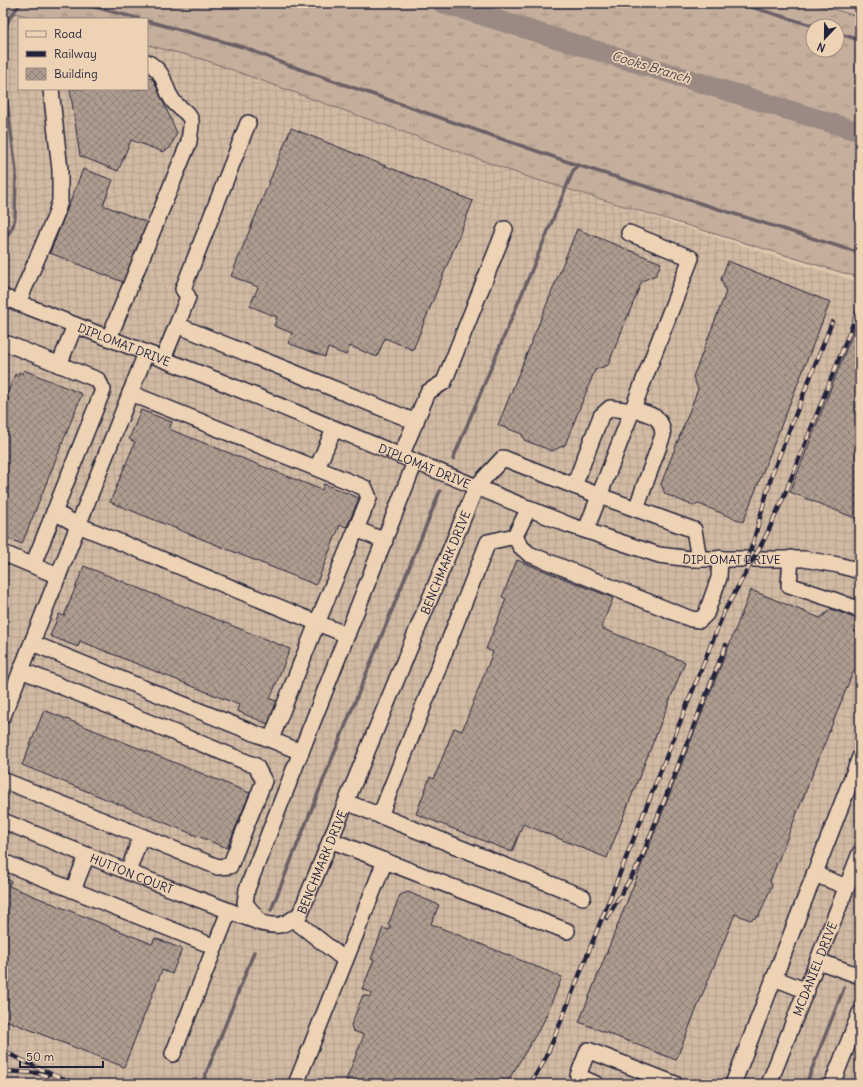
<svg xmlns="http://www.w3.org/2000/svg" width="863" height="1087" font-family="Delius,sans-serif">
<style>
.built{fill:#d2bba4}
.industrial{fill:url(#industrial-grid)}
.grass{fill:url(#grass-tufts);stroke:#74686c;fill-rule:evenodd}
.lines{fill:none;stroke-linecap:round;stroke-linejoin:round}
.stream{stroke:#6b6066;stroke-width:3.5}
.river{stroke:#9b8a83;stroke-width:20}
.building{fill:url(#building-cross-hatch);stroke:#22223b}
.minor-casing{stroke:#22223b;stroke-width:18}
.minor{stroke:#edd2b4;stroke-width:15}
.rail-casing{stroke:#22223b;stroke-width:4.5}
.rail{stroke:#edd2b4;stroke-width:3;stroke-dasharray:9;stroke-linecap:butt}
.labels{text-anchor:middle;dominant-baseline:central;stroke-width:3.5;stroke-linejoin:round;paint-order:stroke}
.street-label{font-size:12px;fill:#22223b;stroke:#edd2b4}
.water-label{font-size:13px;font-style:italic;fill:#464151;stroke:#edd2b4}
</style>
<defs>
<pattern id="industrial-grid" width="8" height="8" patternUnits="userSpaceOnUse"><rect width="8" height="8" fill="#d2bba4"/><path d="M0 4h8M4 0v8" fill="none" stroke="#b4a08e"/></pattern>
<pattern id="grass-tufts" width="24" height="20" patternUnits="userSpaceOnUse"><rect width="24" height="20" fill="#c5af9c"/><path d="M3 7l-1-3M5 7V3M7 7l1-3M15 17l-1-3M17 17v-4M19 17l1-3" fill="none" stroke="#a08e80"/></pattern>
<pattern id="building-cross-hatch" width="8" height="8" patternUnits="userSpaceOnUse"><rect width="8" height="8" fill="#ae9c8f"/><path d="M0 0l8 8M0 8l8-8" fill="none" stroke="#8d7f76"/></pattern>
</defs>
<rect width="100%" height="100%" fill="#e1c8ad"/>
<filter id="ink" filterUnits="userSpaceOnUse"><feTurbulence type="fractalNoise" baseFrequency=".025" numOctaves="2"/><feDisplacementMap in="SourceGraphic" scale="8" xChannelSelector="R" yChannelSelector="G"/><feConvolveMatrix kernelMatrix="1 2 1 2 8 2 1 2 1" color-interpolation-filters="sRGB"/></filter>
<g filter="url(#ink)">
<path class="built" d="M812 3H860V17Z"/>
<path class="industrial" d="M3 10 39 19H19V89H147V45L202 59 528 177 793 262 860 282V1084H3Z"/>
<path class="grass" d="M3 3H812L860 17V278L528 177 202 59 147 45V19H39L3 10ZM813 26H837V50H813Z"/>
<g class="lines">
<path class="stream" d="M80 3 140 19
M738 3 814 26
M147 21 243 47 288 65 577 165 860 253
M3 33 10 17 21 3
M837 33 860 40
M3 69 16 171 15 217 13 226 3 243
M453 459 573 171 577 165
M271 910 440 491
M857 955 860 948
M202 1084 254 952
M806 1084 844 988"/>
<path class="river" d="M442 3 860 132"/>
</g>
<path class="building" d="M147 77 153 79 177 133 170 148 163 152 131 140 118 171 80 156 70 89H147Z
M291 128 473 201 413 350 385 338 377 357 350 346 346 355 328 348 325 357 288 343 292 333 274 326 277 317 250 306 258 287 231 276Z
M83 169 113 180 103 205 148 223 125 283 50 253Z
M577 229 661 263 656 275 642 281 608 365 595 370 565 445 552 451 524 440 522 434 498 425Z
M728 261 830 302 743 522 699 504 694 506 665 494 661 484 698 389 693 377 726 292 721 279Z
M860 314V520L790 492Z
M24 370 82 394 22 544 4 537 3 538V412L9 398 6 397 15 374 18 376 19 372 22 374Z
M141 410 172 422 169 429 322 490 324 484 359 498 347 527 340 525 316 585 110 502 135 442 129 439Z
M517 560 613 598 601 628 685 662 607 858 523 824 512 852 416 814 430 777 434 779 454 728 462 731 493 652 486 649 506 599 502 597Z
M84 566 290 649 270 699 277 701 268 724 237 711 239 705 80 641 78 647 50 636 59 614 64 616Z
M751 590 820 618 831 609 860 620V667L853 672 770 881 772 885 759 916 750 920 735 914 676 1060 579 1022Z
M44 710 250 793 227 848 22 765Z
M3 877 11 881 9 886 152 944 155 938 182 949 172 974 162 970 124 1067 3 1019Z
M408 892 439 905 431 924 562 977 543 1023 506 1084H355L346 1080 364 1035 353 1031 351 1025 363 995 370 997 372 993 362 989 374 960 371 959 383 928 389 930 391 926 388 925 400 895Z"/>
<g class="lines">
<defs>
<g id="minor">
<path d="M248 123 183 289 188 297 177 325 416 422"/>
<path id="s1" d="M3 297 219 381 569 525 659 555 691 559H804L838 565 860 571"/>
<path d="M18 303 55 217 60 201V170L51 89"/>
<path d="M109 338 189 142C189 136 192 126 191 120 188 111 179 109 174 102 162 87 168 74 147 62"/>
<path d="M3 346 8 344 98 380 103 390 33 565"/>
<path d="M163 359 177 325"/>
<path d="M59 365 75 325"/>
<path d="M130 393 365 488 369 498 317 623 271 739"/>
<path d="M633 409C649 415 662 414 663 435L636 509"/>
<path d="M401 456 428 392 444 382 505 229"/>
<path d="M317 468 334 429"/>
<path d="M574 486 601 416 610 408 632 411"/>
<path d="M54 512 78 525 347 635"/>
<path d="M356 529 385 541"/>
<path d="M586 530 691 258 629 233"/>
<path d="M515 536 520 546 529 554 691 619 700 620 706 614 719 578 720 558"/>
<path d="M3 553 58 576"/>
<path d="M791 558 789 585 831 599 860 610"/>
<path d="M32 643 301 752"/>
<path d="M3 716 146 353"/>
<path d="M3 780 218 867 230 866 264 781 256 766 21 670"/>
<path d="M346 802 583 897"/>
<path d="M380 816 488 542 515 536 529 508"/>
<path id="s2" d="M3 821 138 876 261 923C280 928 285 925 300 914L476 487 503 458 600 496 694 530 699 559"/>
<path d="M330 840 567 931"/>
<path d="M3 862 215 947"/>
<path d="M128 872 141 836"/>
<path d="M814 874 847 887"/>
<path d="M73 890 87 855"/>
<path d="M293 919 345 960"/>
<path d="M260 922 245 903 247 889 415 462"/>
<path d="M818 961 860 976"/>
<path d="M774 978 807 991"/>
<path d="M173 1054 229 911"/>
<path d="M296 1084 385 861"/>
<path d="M596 1084 578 1076 588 1050 675 1084"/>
<path d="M733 1084 860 757"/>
<path id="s3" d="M769 1084 860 853"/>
<path d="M832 1084 860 1013"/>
</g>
</defs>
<use href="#minor" class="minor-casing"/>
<use href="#minor" class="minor"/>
<defs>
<path id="rail" d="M746 562 753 543 772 474 832 322
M607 918 639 864 726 645
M3 1051 51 1074 78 1084
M3 1071 38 1073 47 1076
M530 1084 543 1063 553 1041 724 612 766 536 785 494 860 306"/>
</defs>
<use href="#rail" class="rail-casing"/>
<use href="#rail" class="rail"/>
</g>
</g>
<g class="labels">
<g class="street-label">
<text stroke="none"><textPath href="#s1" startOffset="130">DIPLOMAT DRIVE</textPath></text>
<text stroke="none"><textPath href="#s1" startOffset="454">DIPLOMAT DRIVE</textPath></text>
<text stroke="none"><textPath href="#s1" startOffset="778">DIPLOMAT DRIVE</textPath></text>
<text stroke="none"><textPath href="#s2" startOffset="700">BENCHMARK DRIVE</textPath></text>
<text stroke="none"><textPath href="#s2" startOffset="376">BENCHMARK DRIVE</textPath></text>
<text stroke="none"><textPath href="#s2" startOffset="139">HUTTON COURT</textPath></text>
<text stroke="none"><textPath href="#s3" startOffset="124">MCDANIEL DRIVE</textPath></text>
</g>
<g class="water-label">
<text transform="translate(651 67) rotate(17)">Cooks Branch</text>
</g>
</g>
<rect width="863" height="1087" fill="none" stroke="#edd2b4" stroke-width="16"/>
<rect x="8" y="8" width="847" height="1071" fill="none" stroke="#22223b" stroke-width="1.5" filter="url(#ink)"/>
<rect x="18" y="18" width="130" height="72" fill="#edd2b4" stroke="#9c8c84"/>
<rect x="26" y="31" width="20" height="6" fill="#edd2b4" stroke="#9c8c84"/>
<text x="54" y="38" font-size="12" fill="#22223b">Road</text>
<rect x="26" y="51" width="20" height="6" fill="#22223b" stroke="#9c8c84"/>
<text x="54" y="58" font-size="12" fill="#22223b">Railway</text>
<rect x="26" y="68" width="20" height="12" fill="url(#building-cross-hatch)" stroke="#9c8c84"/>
<text x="54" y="78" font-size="12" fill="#22223b">Building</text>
<g transform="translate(825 38) rotate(202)"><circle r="19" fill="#edd2b4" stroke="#9c8c84"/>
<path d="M0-3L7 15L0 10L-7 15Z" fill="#22223b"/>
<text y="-6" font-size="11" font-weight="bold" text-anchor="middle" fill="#22223b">N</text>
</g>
<path d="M20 1061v6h83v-6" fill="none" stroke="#22223b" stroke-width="2"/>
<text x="26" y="1061" font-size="12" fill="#22223b" stroke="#edd2b4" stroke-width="3" paint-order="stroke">50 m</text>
</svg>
